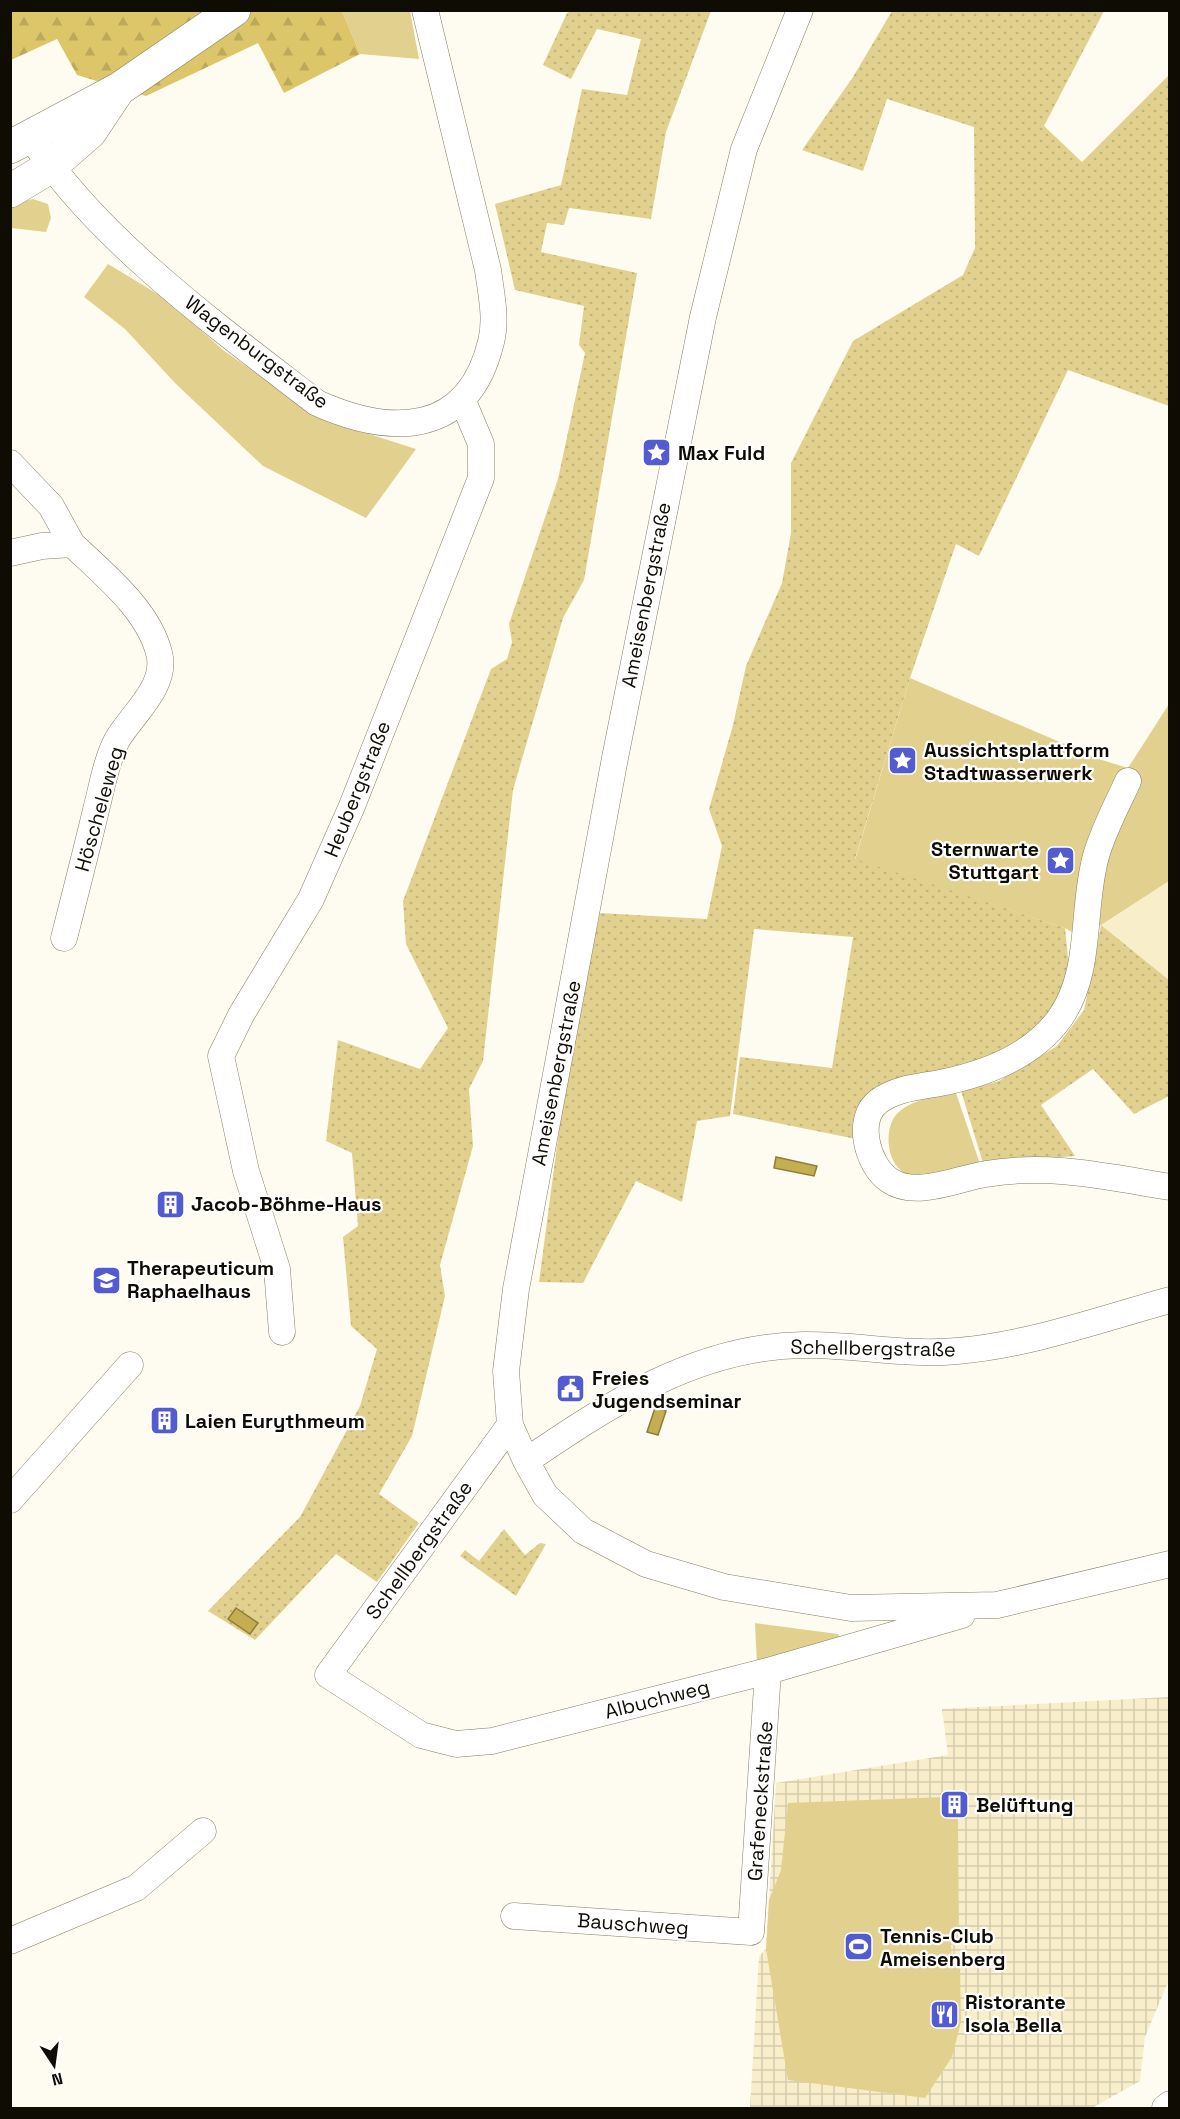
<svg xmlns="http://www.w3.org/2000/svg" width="1180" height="2119" font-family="'Space Grotesk',sans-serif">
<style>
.built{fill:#f8efca}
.industrial{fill:url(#industrial-grid)}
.green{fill:#e2d18e}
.forest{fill:url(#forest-firs)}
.garden{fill:url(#garden-dots)}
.water{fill:#c5ae51;stroke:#8e7d3a;stroke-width:1.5}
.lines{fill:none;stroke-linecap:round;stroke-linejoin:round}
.street-casing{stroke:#857f65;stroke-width:27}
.secondary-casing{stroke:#857f65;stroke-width:34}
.street{stroke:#fff;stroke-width:26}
.secondary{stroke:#fff;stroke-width:33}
.labels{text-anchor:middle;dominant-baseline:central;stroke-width:4.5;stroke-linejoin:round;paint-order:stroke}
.street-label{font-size:20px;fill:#0f0c04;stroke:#fff}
.poi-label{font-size:20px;font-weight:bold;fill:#0f0c04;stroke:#fff;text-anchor:start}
</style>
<defs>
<pattern id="industrial-grid" width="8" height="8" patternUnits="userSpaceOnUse" patternTransform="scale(1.5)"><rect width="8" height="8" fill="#f8efca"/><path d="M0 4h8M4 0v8" fill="none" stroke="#d3ccac"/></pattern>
<pattern id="forest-firs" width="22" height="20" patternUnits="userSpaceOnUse" patternTransform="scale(1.5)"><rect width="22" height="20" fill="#ddc66a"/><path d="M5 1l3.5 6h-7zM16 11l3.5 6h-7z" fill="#bca95a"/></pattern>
<pattern id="garden-dots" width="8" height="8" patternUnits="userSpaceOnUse" patternTransform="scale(1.5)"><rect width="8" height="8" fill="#e2d18e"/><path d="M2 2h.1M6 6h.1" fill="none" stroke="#c1b279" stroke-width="1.8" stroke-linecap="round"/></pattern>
</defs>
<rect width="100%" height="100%" fill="#fefcf0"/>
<path class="built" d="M1169 881V980L1101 925Z"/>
<path class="industrial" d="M1169 1697V1980L1145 2037 1140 2081 1092 2108H750L759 1956 766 1949 776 1783 948 1755 942 1709Z"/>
<path class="green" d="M342 11H410L419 59 360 54Z
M33 199 48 204 51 218 46 232 11 228V204Z
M108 264 166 299 223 350 322 419 416 449 366 518 263 466 176 384 125 329 84 297Z
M910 678 1102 760 1128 768 1169 704V881L1101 925 1075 934 1065 928 855 860Z
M956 1093 980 1164C958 1171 936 1178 912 1175 886 1172 881 1125 900 1111 916 1098 937 1096 956 1093Z
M755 1623 838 1634 841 1638 757 1665Z
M944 1797 945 1815 958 1814 959 1943 951 1945 952 1962H960L961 2022 952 2057 925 2098 788 2080 766 1949 769 1900 781 1870 788 1803Z"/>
<path class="forest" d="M10 11H342L360 54 284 93 258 43 146 96 77 75 57 39 11 60Z"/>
<path class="garden" d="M573 10 711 11 666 132 651 219 569 208 564 225 547 223 541 252 637 273 584 580 563 618 513 790 483 1061 469 1089 473 1146 440 1265 445 1296 412 1436 379 1494 419 1523 377 1582 336 1554 255 1640 208 1611 300 1517 360 1406 377 1349 351 1326 343 1237 358 1226 352 1153 326 1141 338 1040 420 1069 448 1028 406 944 403 901 491 669 507 659 512 642 509 624 558 479 585 353 579 345 584 306 515 290 495 204 561 185 582 89 627 95 641 39 597 29 571 79 543 65 567 13Z
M892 11H1104L1044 126 1082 162 1169 75V406L1068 370 979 556 956 544 910 678 855 859 1065 928 1070 978 1051 1017 1012 1053 901 1082 856 1139 733 1114 740 1057 832 1068 853 937 754 929 730 1116 697 1121 682 1202 636 1181 583 1283 539 1282 565 1085 600 913 707 919 722 846 709 809 733 725 746 666 782 583 791 533V463L853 341 963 275 975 248 974 127 887 99 863 171 802 150 853 77Z
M1101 925 1169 980V1096L1134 1114 1093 1069 1041 1105 1075 1156 983 1163 961 1091 999 1081 1057 1046 1084 1010Z
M504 1529 525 1555 540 1543 546 1544 516 1596 460 1556 465 1550 479 1561Z"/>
<path class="water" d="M776 1157 817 1166 814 1176 774 1168Z
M655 1408 666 1411 658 1435 647 1432Z
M236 1608 258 1623 250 1634 228 1619Z"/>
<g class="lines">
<defs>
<path id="street" d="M800 10 744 149 703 317 615 758 516 1289 506 1371 510 1425 526 1461 545 1495 583 1531 646 1564 724 1587 851 1608 997 1605 1170 1564
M31 137C96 239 221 329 317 403 391 436 468 437 491 342 497 319 491 293 488 270L425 10
M10 463 51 506 72 544
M10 553 42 546 72 544C103 574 148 609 159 653 168 686 132 714 117 740 106 761 102 787 96 810 86 852 75 895 64 938
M1128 781C1117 805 1103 831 1096 856 1081 909 1093 971 1060 1018 1032 1057 985 1074 940 1083 919 1087 897 1088 879 1101 855 1118 867 1165 889 1180 916 1199 958 1178 986 1174 1049 1163 1108 1177 1170 1187
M282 1332 277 1269 246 1171 221 1056 241 1015 311 899 352 806 481 478V444L462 399
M510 1425 328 1675 421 1735 456 1744 492 1741 768 1671 962 1615
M526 1461C610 1404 697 1346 803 1345 854 1344 906 1356 957 1351 1029 1345 1101 1319 1170 1300
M10 1500 130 1365
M514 1916 751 1932 768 1671
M10 1941 136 1888 203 1831
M1165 2108 1170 2104"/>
<path id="secondary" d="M10 147 119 89 234 10
M10 191 50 167 90 132 116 93"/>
</defs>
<use href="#street" class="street-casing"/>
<use href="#secondary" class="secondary-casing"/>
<use href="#street" class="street"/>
<use href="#secondary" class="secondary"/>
</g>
<defs>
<symbol id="sight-square" viewBox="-11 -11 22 22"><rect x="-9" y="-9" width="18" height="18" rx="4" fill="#535bd1" stroke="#fff"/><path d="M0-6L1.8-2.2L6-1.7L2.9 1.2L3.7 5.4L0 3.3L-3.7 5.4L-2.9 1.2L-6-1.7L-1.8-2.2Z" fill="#fff"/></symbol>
<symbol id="building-square" viewBox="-11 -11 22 22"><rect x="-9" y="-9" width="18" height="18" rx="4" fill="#535bd1" stroke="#fff"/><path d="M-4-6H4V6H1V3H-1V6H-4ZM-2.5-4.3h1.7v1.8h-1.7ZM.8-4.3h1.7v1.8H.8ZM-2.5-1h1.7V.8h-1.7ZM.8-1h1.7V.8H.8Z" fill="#fff"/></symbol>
<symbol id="school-square" viewBox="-11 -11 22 22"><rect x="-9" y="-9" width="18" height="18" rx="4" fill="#535bd1" stroke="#fff"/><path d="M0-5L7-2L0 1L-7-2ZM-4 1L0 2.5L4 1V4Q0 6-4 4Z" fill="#fff"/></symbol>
<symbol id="civic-square" viewBox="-11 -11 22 22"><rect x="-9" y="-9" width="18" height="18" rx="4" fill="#535bd1" stroke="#fff"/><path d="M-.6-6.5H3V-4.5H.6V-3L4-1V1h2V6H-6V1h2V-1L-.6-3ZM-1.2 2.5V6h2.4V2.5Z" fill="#fff"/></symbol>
<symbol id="stadium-square" viewBox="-11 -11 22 22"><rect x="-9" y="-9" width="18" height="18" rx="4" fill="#535bd1" stroke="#fff"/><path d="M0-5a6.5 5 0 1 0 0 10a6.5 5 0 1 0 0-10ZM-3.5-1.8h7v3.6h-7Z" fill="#fff"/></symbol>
<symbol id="restaurant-square" viewBox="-11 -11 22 22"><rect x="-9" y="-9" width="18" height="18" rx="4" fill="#535bd1" stroke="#fff"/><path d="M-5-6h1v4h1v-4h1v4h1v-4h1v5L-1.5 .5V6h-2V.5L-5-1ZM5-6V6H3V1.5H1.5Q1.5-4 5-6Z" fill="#fff"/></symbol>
</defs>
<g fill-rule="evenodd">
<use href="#sight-square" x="640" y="436" width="33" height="33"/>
<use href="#sight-square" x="886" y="744" width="33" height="33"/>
<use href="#sight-square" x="1044" y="844" width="33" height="33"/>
<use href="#building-square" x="154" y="1188" width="33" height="33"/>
<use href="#school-square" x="90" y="1264" width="33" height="33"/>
<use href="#civic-square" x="554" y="1372" width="33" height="33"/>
<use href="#building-square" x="148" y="1404" width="33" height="33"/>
<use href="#building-square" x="938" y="1788" width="33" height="33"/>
<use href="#stadium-square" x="842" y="1930" width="33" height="33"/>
<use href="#restaurant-square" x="928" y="1998" width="33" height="33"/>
</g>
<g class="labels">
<g class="street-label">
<text transform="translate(257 352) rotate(37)">Wagenburgstraße</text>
<text transform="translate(646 595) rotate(-79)">Ameisenbergstraße</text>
<text transform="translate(357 789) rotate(-68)">Heubergstraße</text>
<text transform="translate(99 809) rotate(-74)">Höscheleweg</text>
<text transform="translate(556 1073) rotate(-79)">Ameisenbergstraße</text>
<text transform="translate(873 1348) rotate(1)">Schellbergstraße</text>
<text transform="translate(419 1550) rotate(-54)">Schellbergstraße</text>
<text transform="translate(657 1699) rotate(-14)">Albuchweg</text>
<text transform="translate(760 1801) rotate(-86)">Grafeneckstraße</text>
<text transform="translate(633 1924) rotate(4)">Bauschweg</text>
</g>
<g class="poi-label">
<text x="678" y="453">Max Fuld</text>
<text x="924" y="750">Aussichtsplattform<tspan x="924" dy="23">Stadtwasserwerk</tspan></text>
<text x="1039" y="849" text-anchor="end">Sternwarte<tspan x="1039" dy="23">Stuttgart</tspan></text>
<text x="191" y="1204">Jacob-Böhme-Haus</text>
<text x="127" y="1268">Therapeuticum<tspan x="127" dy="23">Raphaelhaus</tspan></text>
<text x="592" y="1378">Freies<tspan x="592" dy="23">Jugendseminar</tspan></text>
<text x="185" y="1421">Laien Eurythmeum</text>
<text x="976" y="1805">Belüftung</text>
<text x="880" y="1936">Tennis-Club<tspan x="880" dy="23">Ameisenberg</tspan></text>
<text x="965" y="2002">Ristorante<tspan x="965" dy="23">Isola Bella</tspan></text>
</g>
</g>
<rect width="1180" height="2119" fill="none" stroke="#0f0c04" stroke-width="24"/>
<g transform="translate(54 2065) rotate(167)" stroke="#ffffff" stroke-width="4.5" paint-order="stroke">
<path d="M0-4.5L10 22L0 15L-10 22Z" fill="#0f0c04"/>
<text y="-9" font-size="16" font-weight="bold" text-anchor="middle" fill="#0f0c04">N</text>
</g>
</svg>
